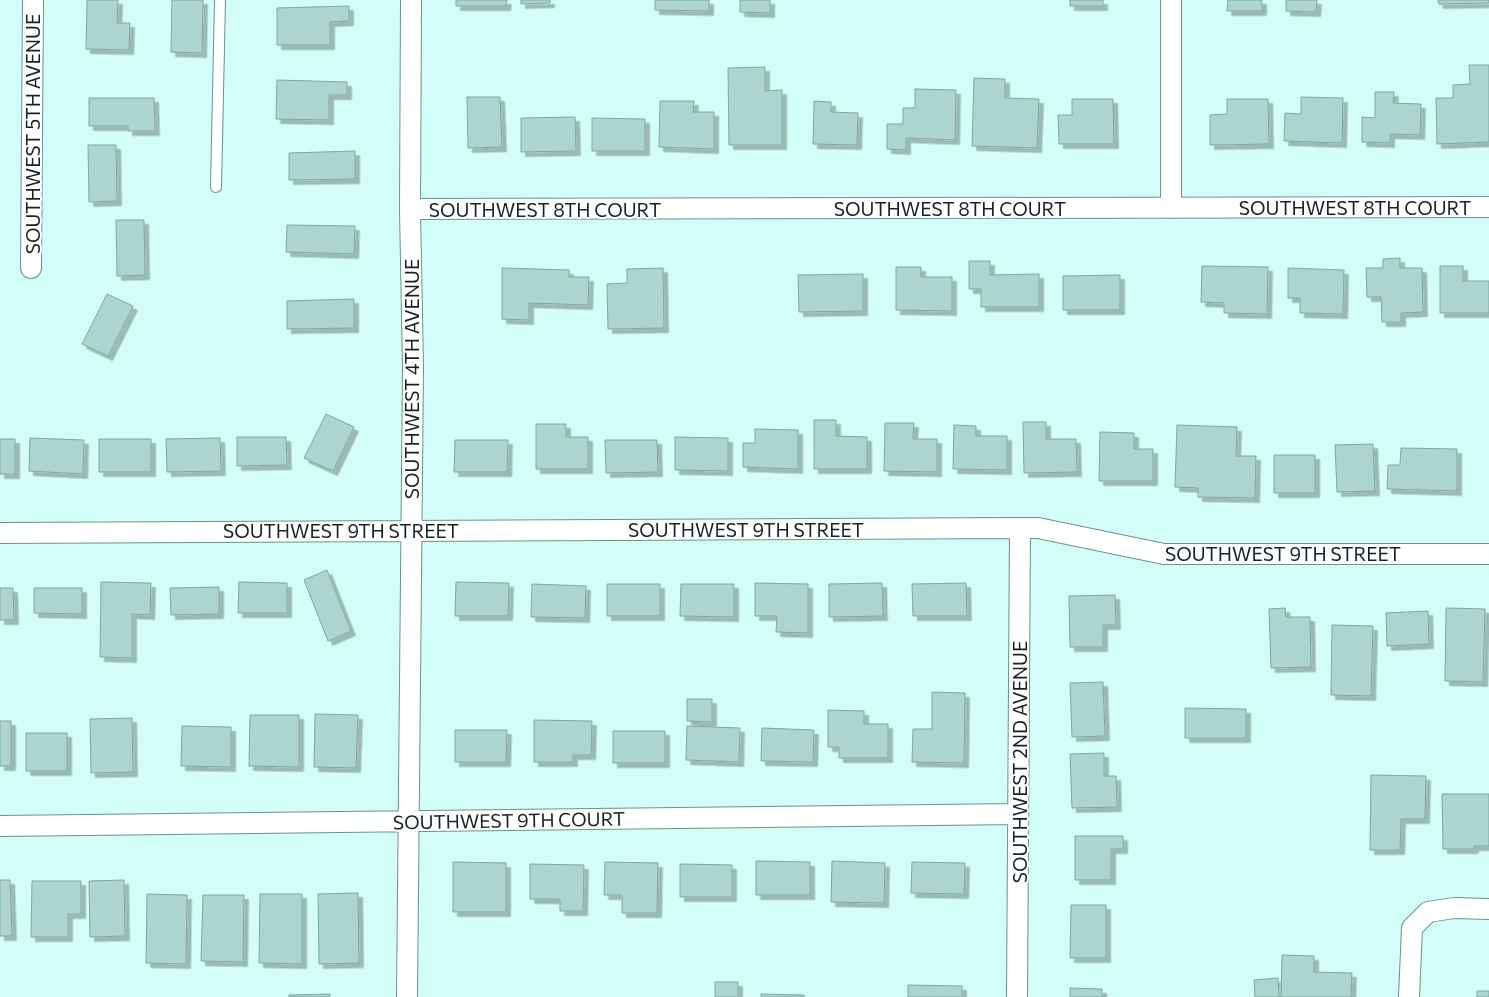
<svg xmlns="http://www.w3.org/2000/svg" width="1489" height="997" font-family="Commissioner,sans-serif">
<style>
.building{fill:#acd5cf;stroke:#7fa7a1;filter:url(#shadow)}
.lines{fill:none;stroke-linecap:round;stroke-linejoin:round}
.service-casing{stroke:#6b928d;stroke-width:12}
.minor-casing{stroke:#6b928d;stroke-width:22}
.service{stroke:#fff;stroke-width:10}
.minor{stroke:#fff;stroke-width:20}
.labels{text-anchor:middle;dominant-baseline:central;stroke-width:4;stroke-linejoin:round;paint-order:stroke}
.street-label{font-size:19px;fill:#142422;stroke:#fff}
</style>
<defs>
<filter id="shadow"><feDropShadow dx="4.5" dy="4.5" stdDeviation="0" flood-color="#0004"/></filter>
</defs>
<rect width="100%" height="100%" fill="#d3fef7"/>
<path class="building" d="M87 0H118L117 23H130L129 50 86 49Z
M172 0H203L202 53 171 52Z
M456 0H507L506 6H456Z
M521 0H550V3L521 4Z
M655 0H709V11L655 10Z
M740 0H770V13L740 12Z
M1070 0H1103V6H1070Z
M1228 0H1262V11H1227Z
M1286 0H1317L1316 12 1286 11Z
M1438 0H1489V3L1439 4Z
M349 6V21L330 22V45H277V8Z
M1469 65H1489V142L1437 144 1436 98H1453V85L1470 84Z
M765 67V91L782 90V145H729L728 68Z
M974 78 1005 79V98L1039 99 1037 148 972 146Z
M277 80 347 82V95H329V120L276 119Z
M915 89 956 90 955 140 906 138V150L887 149V124H903V108H915Z
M1375 92H1394L1393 103 1421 104 1420 135 1390 134V143L1362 142V117L1375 118Z
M467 97H500L502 147 468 148Z
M1301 97 1343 98 1342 143 1284 141 1285 113 1301 114Z
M89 98H154L155 131H128V126H89Z
M1072 99H1113L1114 144H1059L1058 115H1072Z
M1227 99H1268L1269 144 1210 145V115L1227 114Z
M660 101H694L693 112H714V149L659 147Z
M814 101 831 102V112L858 113 857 145 813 144Z
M575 117 576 151 521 152V118Z
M592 118 645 119V151H592Z
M88 145H116L117 201 89 202Z
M355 151V179L289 180V153Z
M116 220H144L145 275 117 276Z
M287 225 355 226 354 254 286 252Z
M1400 258V268H1422L1423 312 1401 313V322H1382L1381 297H1367L1366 268H1383V259Z
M969 261H990V275L1039 274V307H981V289H969Z
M1202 266 1268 267 1267 314 1224 313V303L1201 302Z
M1440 266H1463V281H1489V313H1440Z
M896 267H921V277H952V311L896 310Z
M502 268 569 270V277H589L588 305 529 303V320L502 319Z
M663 268 664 328 608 329 607 284 627 283V269Z
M1288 268 1344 270 1343 314 1300 313V298H1288Z
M863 274V311L799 312 798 275Z
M1120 275V310H1063V276Z
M107 294 133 306 108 356 82 344Z
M354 299V328L287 329V301Z
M326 414 354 427 333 471 304 458Z
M814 420H836V436L867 437V469H814Z
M1023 422H1046V439H1076L1077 472 1024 473Z
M885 423H914L913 439H937V472L884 471Z
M536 424H566V437H588V469H536Z
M954 425 976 426V436H1007V470L953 469Z
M1177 425 1237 427 1236 456H1256L1255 498 1198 497V488L1175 487Z
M755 429 798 430V469L743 467V443H755Z
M1100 432 1134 433V449H1153V481H1099Z
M237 437H286L287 465 237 466Z
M675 437 728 438V471L675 470Z
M30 438 84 440 83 474 29 471Z
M220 438 221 471 167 472 166 439Z
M0 439H15V474H0Z
M99 439H151V472H99Z
M455 440H508L507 472H454Z
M605 440H657L658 472 606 473Z
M1373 444 1375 491 1337 492 1335 445Z
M1401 448 1457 449V491L1387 489 1388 465H1400Z
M1274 455H1315V493H1274Z
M327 570 351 631 328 641 304 580Z
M101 582 151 583 150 615 132 614V658L100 657Z
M239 582 287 583V613H238Z
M456 582 509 583 508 616H455Z
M755 583 808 584V633L776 632 777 616H755Z
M882 583 883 616 829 617V584Z
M966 583 967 616H913L912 584Z
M532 584 586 586 585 618 531 617Z
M607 584H660V616H607Z
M681 584H734V617L680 616Z
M219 587V614L171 615 170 588Z
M0 588H13L14 620H0Z
M34 588H82V614L34 613Z
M1115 595 1116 625H1103V647H1070L1069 596Z
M1285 608 1286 617H1310L1311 667 1271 668 1269 609Z
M1446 608 1485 609 1483 682 1445 681Z
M1428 611 1429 644 1387 646 1386 613Z
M1332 625 1373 626 1371 696 1331 695Z
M1103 682 1105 736 1072 737 1070 683Z
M932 692 965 693 964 763 912 762 913 729H932Z
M687 699H712V722L687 721Z
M1185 708 1246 709V738H1185Z
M828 710 864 711V724H888V758H839V747H828Z
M315 714 358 715 356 768 314 767Z
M250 715H299V767L249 766Z
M132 718 133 772 91 773 90 719Z
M534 720 592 721 591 755H573V762H534Z
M0 721H11V766H0Z
M182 726 231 727V767L181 766Z
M687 726 740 728 739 762 686 760Z
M762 728 814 730 813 762 761 761Z
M455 730H507L506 762H455Z
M613 731H665V763H613Z
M26 733H67V771H26Z
M1104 753V776H1116L1117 807 1072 808 1070 754Z
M1371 775 1426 776 1425 819H1401L1400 850H1370Z
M1442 794H1489V846H1474V849H1443Z
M1075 836H1123V849H1111V880H1075Z
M756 861 810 862V895H756Z
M832 861 885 863 884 903 831 902Z
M453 862 506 863V912H453Z
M605 862 658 863 657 913H622V895H604Z
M912 862 965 863 964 894 911 893Z
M530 864 584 865 583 911H560V899H530Z
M680 864 732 865V897H680Z
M0 880H10L12 936H0Z
M124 880 125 936 90 937 89 881Z
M32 881H81V914H68V937H31Z
M358 893 359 963 319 964 318 894Z
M147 894 187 895 186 964 146 963Z
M260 894H302V964L259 963Z
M203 895H244L243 962 201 961Z
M1071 905H1106V958H1070Z
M1282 955 1314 956V972L1352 973 1351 997H1281Z
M1278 978 1279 997H1255L1254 980Z
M715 982H738V997H715Z
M908 985 962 986V997H908Z
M1070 988 1102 989V997H1070Z
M1477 991H1489V997H1477Z
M330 994V997H289V995Z
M761 994 804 995V997H761Z"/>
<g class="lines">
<defs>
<path id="service" d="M216 187 220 0"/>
<path id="minor" d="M1171 0V208
M410 209 1489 207
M31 268 33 0
M0 533 1038 528 1164 554H1489
M0 826 1018 814
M407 997 413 368 410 209 411 0
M1017 997 1020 528
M1409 997 1412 928 1428 912 1454 908 1489 909"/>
</defs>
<use href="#service" class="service-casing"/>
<use href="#minor" class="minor-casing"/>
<use href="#service" class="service"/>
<use href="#minor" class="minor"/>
</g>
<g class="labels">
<g class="street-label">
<text transform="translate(32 134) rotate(-90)">SOUTHWEST 5TH AVENUE</text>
<text x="1355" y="207">SOUTHWEST 8TH COURT</text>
<text x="950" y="208">SOUTHWEST 8TH COURT</text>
<text x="545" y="209">SOUTHWEST 8TH COURT</text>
<text transform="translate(411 379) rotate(-90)">SOUTHWEST 4TH AVENUE</text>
<text x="746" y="529">SOUTHWEST 9TH STREET</text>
<text x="341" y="530">SOUTHWEST 9TH STREET</text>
<text x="1283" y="553">SOUTHWEST 9TH STREET</text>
<text transform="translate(1019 762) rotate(-90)">SOUTHWEST 2ND AVENUE</text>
<text transform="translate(509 820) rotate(-1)">SOUTHWEST 9TH COURT</text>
</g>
</g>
</svg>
